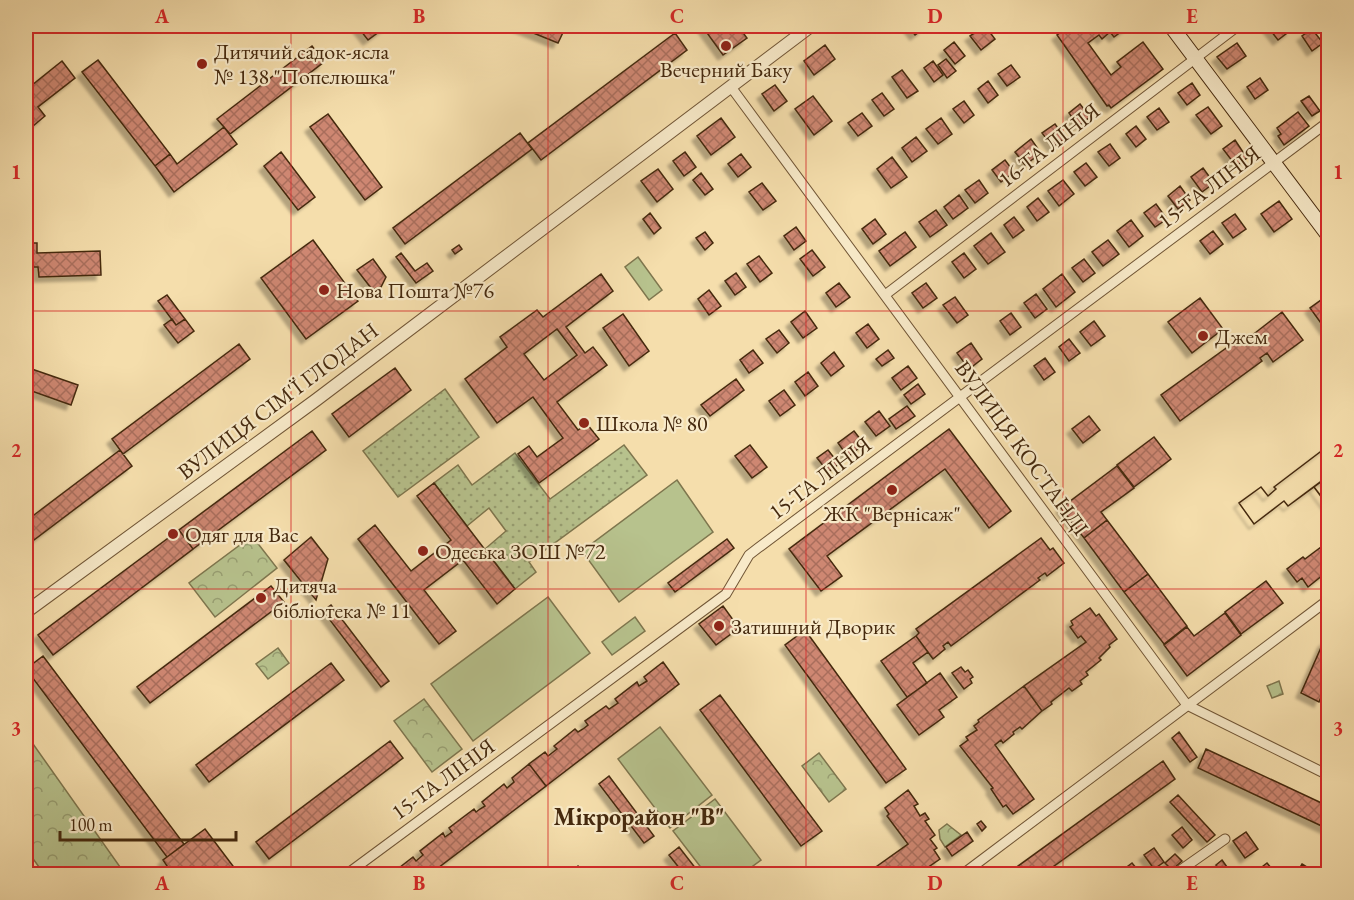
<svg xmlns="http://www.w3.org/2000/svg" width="1354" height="900" font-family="'EB Garamond',serif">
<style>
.grass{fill:url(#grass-dots);stroke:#7e764e;stroke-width:1.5}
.park{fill:url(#park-crowns);stroke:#7e764e;stroke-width:1.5}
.pitch{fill:#b7c28d;stroke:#7e764e;stroke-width:1.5}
.building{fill:url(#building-cross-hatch);stroke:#45290e;stroke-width:1.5;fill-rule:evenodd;filter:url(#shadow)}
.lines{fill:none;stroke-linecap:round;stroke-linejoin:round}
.minor-casing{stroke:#715636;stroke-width:11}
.tertiary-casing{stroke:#715636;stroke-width:14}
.secondary-casing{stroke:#45290e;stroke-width:16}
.minor{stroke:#f8eac9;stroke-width:9}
.tertiary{stroke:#f8eac9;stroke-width:12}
.secondary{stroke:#f8eac9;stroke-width:14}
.grid{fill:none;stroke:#d62828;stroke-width:1.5;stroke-opacity:0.55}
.poi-dot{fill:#8f2418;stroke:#f8eac9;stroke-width:2}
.labels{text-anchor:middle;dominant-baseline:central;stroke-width:4.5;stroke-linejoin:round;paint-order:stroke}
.poi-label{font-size:22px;fill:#45290e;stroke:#f8eac9;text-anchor:start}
.street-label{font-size:22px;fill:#45290e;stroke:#f8eac9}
.neighbourhood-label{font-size:24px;font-weight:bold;fill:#45290e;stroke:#f8eac9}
.neatline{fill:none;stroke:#d62828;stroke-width:2}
.grid-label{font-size:20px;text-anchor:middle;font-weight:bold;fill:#d62828}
</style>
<defs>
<pattern id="grass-dots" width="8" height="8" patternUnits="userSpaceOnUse" patternTransform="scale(1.5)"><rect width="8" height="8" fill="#b7c28d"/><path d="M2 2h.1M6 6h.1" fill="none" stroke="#979e72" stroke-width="1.8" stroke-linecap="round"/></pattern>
<pattern id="park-crowns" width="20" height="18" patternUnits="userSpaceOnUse" patternTransform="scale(1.5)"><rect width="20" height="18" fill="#b7c28d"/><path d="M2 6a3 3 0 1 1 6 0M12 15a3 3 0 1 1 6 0" fill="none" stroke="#979e72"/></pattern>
<pattern id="building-cross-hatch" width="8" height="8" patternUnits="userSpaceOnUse" patternTransform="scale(1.5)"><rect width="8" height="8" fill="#ce8772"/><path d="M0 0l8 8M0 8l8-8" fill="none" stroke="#a96e5c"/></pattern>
<filter id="shadow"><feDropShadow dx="-5" dy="5" stdDeviation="1.5" flood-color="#0004"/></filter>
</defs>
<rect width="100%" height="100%" fill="#f5deac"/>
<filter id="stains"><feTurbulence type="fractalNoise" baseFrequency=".00333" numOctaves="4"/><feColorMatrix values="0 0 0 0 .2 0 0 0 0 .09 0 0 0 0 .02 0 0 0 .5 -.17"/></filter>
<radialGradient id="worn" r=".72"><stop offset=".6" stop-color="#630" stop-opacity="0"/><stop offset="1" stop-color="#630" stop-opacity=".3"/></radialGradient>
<path class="grass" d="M445 389 479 437 398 497 363 451Z
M624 445 647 475 529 562 536 572 515 589 485 549 506 531 489 508 467 526 434 483 458 465 472 485 515 453 550 499Z"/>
<path class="park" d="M252 536 277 568 215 617 189 583Z
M278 648 289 663 268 679 256 664Z
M1279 681 1283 694 1272 698 1267 686Z
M424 699 462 749 432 772 394 721Z
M26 734 125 874H44L26 849Z
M819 753 846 789 829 802 802 766Z
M947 824 961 835 945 847 940 839 939 830Z"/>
<path class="pitch" d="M638 257 662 290 649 300 625 267Z
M677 480 713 532 619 602 582 551Z
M548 597 590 653 473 741 431 684Z
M635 617 645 631 612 655 602 642Z
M660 727 712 795 670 828 618 759Z
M715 799 761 860 742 874H706L673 831Z"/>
<path class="building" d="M357 26H387L368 40Z
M516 26H566L558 43Z
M702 26H738L747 38 723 55Z
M908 26H921L923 29 915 35Z
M985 26 995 39 981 50 970 36Z
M1070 26H1129L1114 37 1110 32 1102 39 1099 35 1088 43 1111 75 1121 67 1117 62 1143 42 1163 69 1111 108 1109 105 1107 106 1057 35Z
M1267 26H1288L1291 30 1278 40Z
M1312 29 1323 43 1312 51 1302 36Z
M675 33 687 50 541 160 528 143Z
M954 42 965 56 955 64 944 50Z
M1237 43 1246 56 1227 69 1217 57Z
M825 45 835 59 814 75 804 61Z
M312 46 324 62 230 134 217 119Z
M946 59 956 71 947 78 938 65Z
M98 60 170 154 155 166 82 72Z
M62 61 75 78 38 107 45 116 26 132V103L31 99 26 90Z
M933 61 943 75 934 82 924 68Z
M1011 65 1020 77 1007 86 998 74Z
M902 70 918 91 907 98 892 77Z
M1260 78 1268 90 1255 99 1247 87Z
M988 81 998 95 988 103 978 89Z
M1192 83 1200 95 1187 105 1178 93Z
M775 85 787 101 774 111 762 94Z
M882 93 894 109 884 116 872 100Z
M813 96 832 121 814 135 795 109Z
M1309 96 1320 111 1312 116 1301 101Z
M964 101 974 115 964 123 953 109Z
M1080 104 1090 117 1078 126 1069 113Z
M1208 107 1222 126 1211 134 1196 115Z
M1159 108 1169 122 1157 130 1147 117Z
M1298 112 1309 126 1284 145 1278 136 1281 134 1277 128Z
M862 113 872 126 858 136 848 123Z
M328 114 382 187 365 200 310 127Z
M721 118 735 137 711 155 697 136Z
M941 118 952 134 938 144 926 129Z
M1055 124 1065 138 1053 147 1042 133Z
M1136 126 1146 139 1136 147 1126 134Z
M224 127 237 144 174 192 155 166 170 154 177 164Z
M520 133 532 149 405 244 393 228Z
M916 137 927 151 912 162 902 148Z
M1031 139 1041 153 1025 165 1015 152Z
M1235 140 1247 158 1236 166 1223 149Z
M1110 144 1120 158 1109 166 1098 152Z
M281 152 315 197 298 210 264 166Z
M685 152 696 167 684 176 673 161Z
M741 154 751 167 738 177 728 164Z
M892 157 907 177 891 188 877 169Z
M1005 160 1014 172 1001 182 992 170Z
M1086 163 1097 177 1085 186 1074 172Z
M1203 168 1214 183 1202 192 1191 177Z
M658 169 673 189 657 202 641 181Z
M701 173 713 189 705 195 693 180Z
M979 180 988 193 975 203 965 190Z
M1063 180 1074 194 1059 206 1048 191Z
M762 183 776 201 763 210 749 192Z
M1180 186 1190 200 1178 209 1168 196Z
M959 195 968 208 953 219 944 207Z
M1038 198 1049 212 1037 221 1027 207Z
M1279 201 1292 219 1274 232 1261 214Z
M1156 204 1167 219 1155 227 1144 213Z
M936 210 947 225 930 237 919 222Z
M650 213 661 228 654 234 643 219Z
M1235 214 1246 229 1233 238 1222 223Z
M1014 217 1024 230 1013 238 1004 225Z
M875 219 886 234 873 244 862 229Z
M1131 220 1143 236 1129 247 1117 231Z
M796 227 806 241 794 250 784 236Z
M1213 231 1223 244 1210 254 1200 241Z
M705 232 713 243 705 250 696 238Z
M905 232 916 247 890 266 879 251Z
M991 233 1005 252 988 264 974 246Z
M313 240 358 301 306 339 261 278Z
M1108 240 1119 254 1103 266 1092 252Z
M26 243H37V253L100 251 101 275 39 277 38 267H26Z
M459 245 462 249 455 254 452 250Z
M812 250 825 267 813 276 800 259Z
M401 253 415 271 427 263 433 271 416 283 396 257Z
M964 253 976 269 964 278 952 262Z
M759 256 772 273 760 282 747 264Z
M373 259 386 277 381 287 374 289 371 288 357 270Z
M1084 259 1095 273 1083 282 1072 268Z
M736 273 746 287 735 295 725 281Z
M601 274 613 291 566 327 585 353 593 347 607 365 557 402 578 430 587 424 599 439 539 483 518 454 529 446 537 457 563 438 533 397 497 423 465 379 507 347 500 337 537 310 543 317ZM557 329 577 355 544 380 524 354Z
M1062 274 1075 292 1056 307 1043 289Z
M839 283 850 297 836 307 826 293Z
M926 283 937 298 923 308 912 293Z
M709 290 721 306 709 315 698 299Z
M1036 294 1047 309 1035 318 1024 303Z
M167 295 185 319 176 325 158 301Z
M1328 295V328L1326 330 1310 308Z
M955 297 968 315 957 323 943 305Z
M1200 298 1223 329 1192 353 1168 322Z
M805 311 817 328 803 338 791 322Z
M1282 312 1303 340 1273 362 1267 353 1260 358 1262 361 1180 421 1161 395 1243 336 1246 340Z
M1011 313 1021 327 1010 335 1000 321Z
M623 314 649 351 629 366 603 328Z
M172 319 176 325 185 319 194 331 178 343 164 325Z
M1094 321 1105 336 1091 346 1080 332Z
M868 324 879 339 867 348 856 333Z
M779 330 789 343 777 353 766 339Z
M1069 339 1080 353 1069 361 1059 347Z
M971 343 982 359 969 369 957 353Z
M239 344 250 359 123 454 112 439Z
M753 350 763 363 749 373 740 360Z
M888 350 894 358 882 366 876 359Z
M834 352 844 366 831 376 821 363Z
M1045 358 1055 372 1044 380 1034 366Z
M908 366 917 378 901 390 892 378Z
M26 367 78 385 71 405 26 389Z
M395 368 411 390 349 437 332 414Z
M808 372 818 386 805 396 795 382Z
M736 379 744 390 710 416 701 405Z
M918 384 925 394 911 404 904 395Z
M784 390 795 405 780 416 769 401Z
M907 406 915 416 896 429 889 419Z
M879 411 890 426 876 436 865 422Z
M1089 416 1100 430 1083 443 1072 429Z
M949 429 1011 511 989 528 945 469 827 556 842 576 821 591 789 549Z
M312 431 326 450 193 549 179 530Z
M854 431 864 444 848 457 838 443Z
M1154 437 1171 459 1134 487 1117 465Z
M750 445 767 467 752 478 735 456Z
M1328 446V476L1288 506 1284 501 1254 524 1239 503 1261 487 1268 496 1276 489 1274 487Z
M1328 446V476L1325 479 1328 484V506L1314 487 1288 506 1284 501 1254 524 1239 503 1261 487 1268 496 1276 489 1274 487Z
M120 450 132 466 26 546V521Z
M828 450 839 464 828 472 817 458Z
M1117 466 1134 488 1101 512 1107 520 1084 538 1061 508Z
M1325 479 1328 484V503L1327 504 1314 487Z
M434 483 515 589 497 604 463 560 424 590 456 631 439 644 358 539 375 525 411 571 451 540 417 496Z
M1107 520 1148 574 1124 592 1084 538Z
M179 530 193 549 53 655 38 635Z
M311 537 328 559 316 600 284 560Z
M1041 538 1050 550 1053 548 1064 563 1047 576 1045 573 1038 578 1040 580 951 646 948 642 943 646 945 649 933 659 916 636 919 633 916 629Z
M727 539 734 548 675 592 668 583Z
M1321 547 1328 557V571L1308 587 1302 578 1297 582 1287 569 1303 557 1305 559Z
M1148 574 1187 626 1164 644 1124 592Z
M1266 581 1283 603 1241 634 1225 612Z
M271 586 284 602 150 703 137 687Z
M331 605 389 681 381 687 323 611Z
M723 606 739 628 716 645 699 624Z
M1090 608 1096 616 1099 614 1117 639 1109 645 1110 647 1099 658 1101 660 1086 672 1088 675 1080 681 1082 684 1072 691 1069 688 1051 702 1052 704 1042 711 1024 686 1086 642 1081 636 1078 638 1070 627 1073 625 1071 621Z
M1225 613 1241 635 1187 676 1164 645 1187 627 1194 636Z
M805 630 906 769 886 783 785 645Z
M916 636 928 652 913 663 927 683 907 697 881 661Z
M1328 639V680L1319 702 1301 693 1323 643Z
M43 656 184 844 167 857 26 669Z
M663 662 679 684 546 786 529 764 545 752 548 756 557 749 554 746 575 729 578 732 583 729 588 725 585 721 606 706 609 709 618 703 615 699 637 682 639 686 647 681 644 677Z
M331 663 344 680 209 782 196 765Z
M961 667 965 672 968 670 973 677 970 679 972 683 964 689 952 673Z
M940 673 957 697 939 710 944 717 919 735 897 705Z
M1024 686 1042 711 1022 729 1020 727 1013 732 1014 734 1003 743 1001 740 995 745 1034 799 1013 814 1006 805 1003 807 991 789 993 788 960 746 968 740 966 737 977 730 974 726 979 722 978 720Z
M720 695 822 831 801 846 700 710Z
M1179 732 1197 757 1190 762 1172 738Z
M390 741 403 758 269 859 256 842Z
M1206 749 1328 806V829L1198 768Z
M1163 761 1175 779 1043 874H1007Z
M529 764 546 786 430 874H398L395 871 413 857 416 861 423 855 420 851 443 833 445 837 452 832 449 828 474 809 476 812 480 809 485 806 482 802 504 784 507 788 514 782 512 778Z
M609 776 654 836 644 843 599 784Z
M908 790 918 804 914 806 920 816 925 813 929 819 925 821 935 835 930 839 937 848 934 850 940 859 918 874H866L908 844 887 816 889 814 885 808Z
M1178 795 1215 835 1207 842 1170 802Z
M981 821 986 827 982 831 977 824Z
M1182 827 1192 840 1183 848 1172 835Z
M205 829 239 874H173L171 872 163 860Z
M967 832 973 841 952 856 946 847Z
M1246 832 1258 849 1245 858 1233 841Z
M679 847 700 874H684L669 855Z
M1154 848 1164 862 1154 869 1144 855Z
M1175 854 1182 861 1172 870 1165 863Z
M1222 860 1232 874H1223L1216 865Z
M1132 863 1141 874H1120L1119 873Z
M1267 863 1276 874H1253Z
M1302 864 1307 867 1305 872 1309 874H1302L1298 871Z
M578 866 584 874H567Z
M486 868 491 874H477Z"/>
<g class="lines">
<defs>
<path id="minor" d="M731 87 1187 705 1328 775
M885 295 1238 26
M347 874 726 594 749 555 758 548 1328 122
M963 874 1328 600
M1175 874 1225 839"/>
<path id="tertiary" d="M26 612 316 400 811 26"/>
<path id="secondary" d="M1171 26 1328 235"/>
</defs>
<use href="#minor" class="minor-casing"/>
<use href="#tertiary" class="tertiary-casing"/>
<use href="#secondary" class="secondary-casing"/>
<use href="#minor" class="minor"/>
<use href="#tertiary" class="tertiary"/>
<use href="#secondary" class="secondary"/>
</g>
<path class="grid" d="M291 26V874M548 26V874M806 26V874M1063 26V874M26 311H1328M26 589H1328"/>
<g class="poi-dot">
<circle cx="726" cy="46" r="6"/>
<circle cx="202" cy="64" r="6"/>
<circle cx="324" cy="290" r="6"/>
<circle cx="1203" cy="336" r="6"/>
<circle cx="584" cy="423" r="6"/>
<circle cx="892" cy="490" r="6"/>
<circle cx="173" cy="534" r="6"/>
<circle cx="423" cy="551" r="6"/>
<circle cx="261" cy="598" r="6"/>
<circle cx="719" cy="626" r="6"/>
</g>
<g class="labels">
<g class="poi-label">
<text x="214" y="51">Дитячий садок-ясла<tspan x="214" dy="25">№ 138 "Попелюшка"</tspan></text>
<text x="726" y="69" text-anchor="middle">Вечерний Баку</text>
<text x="336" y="290">Нова Пошта №76</text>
<text x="1215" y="336">Джем</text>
<text x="596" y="423">Школа № 80</text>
<text x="892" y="513" text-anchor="middle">ЖК "Вернісаж"</text>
<text x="185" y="534">Одяг для Вас</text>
<text x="435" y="551">Одеська ЗОШ №72</text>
<text x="273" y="585">Дитяча<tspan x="273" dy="25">бібліотека № 11</tspan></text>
<text x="731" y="626">Затишний Дворик</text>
</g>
<g class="street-label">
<text transform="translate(1049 145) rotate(-38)">16-ТА ЛІНІЯ</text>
<text transform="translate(1209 187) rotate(-37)">15-ТА ЛІНІЯ</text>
<text transform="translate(278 401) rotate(-37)">ВУЛИЦЯ СІМ'Ї ГЛОДАН</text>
<text transform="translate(1022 448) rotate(54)">ВУЛИЦЯ КОСТАНДІ</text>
<text transform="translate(820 478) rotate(-37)">15-ТА ЛІНІЯ</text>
<text transform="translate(443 779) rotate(-36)">15-ТА ЛІНІЯ</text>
</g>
<g class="neighbourhood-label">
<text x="639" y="816">Мікрорайон "В"</text>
</g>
</g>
<rect width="1354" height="900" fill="none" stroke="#f5deac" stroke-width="66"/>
<path d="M60 831v9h176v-9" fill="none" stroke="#45290e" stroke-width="3"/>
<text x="69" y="831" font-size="18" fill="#45290e" stroke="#f8eac9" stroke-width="4.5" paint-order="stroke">100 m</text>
<rect x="33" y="33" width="1288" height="834" class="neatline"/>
<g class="grid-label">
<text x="162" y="23">A</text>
<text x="419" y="23">B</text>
<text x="677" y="23">C</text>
<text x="935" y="23">D</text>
<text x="1192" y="23">E</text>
<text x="16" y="179">1</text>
<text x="1338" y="179">1</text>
<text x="16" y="457">2</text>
<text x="1338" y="457">2</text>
<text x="16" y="735">3</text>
<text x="1338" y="735">3</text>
<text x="162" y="890">A</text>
<text x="419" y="890">B</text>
<text x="677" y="890">C</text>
<text x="935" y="890">D</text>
<text x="1192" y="890">E</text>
</g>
<rect width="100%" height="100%" filter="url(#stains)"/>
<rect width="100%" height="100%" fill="url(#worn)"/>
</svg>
